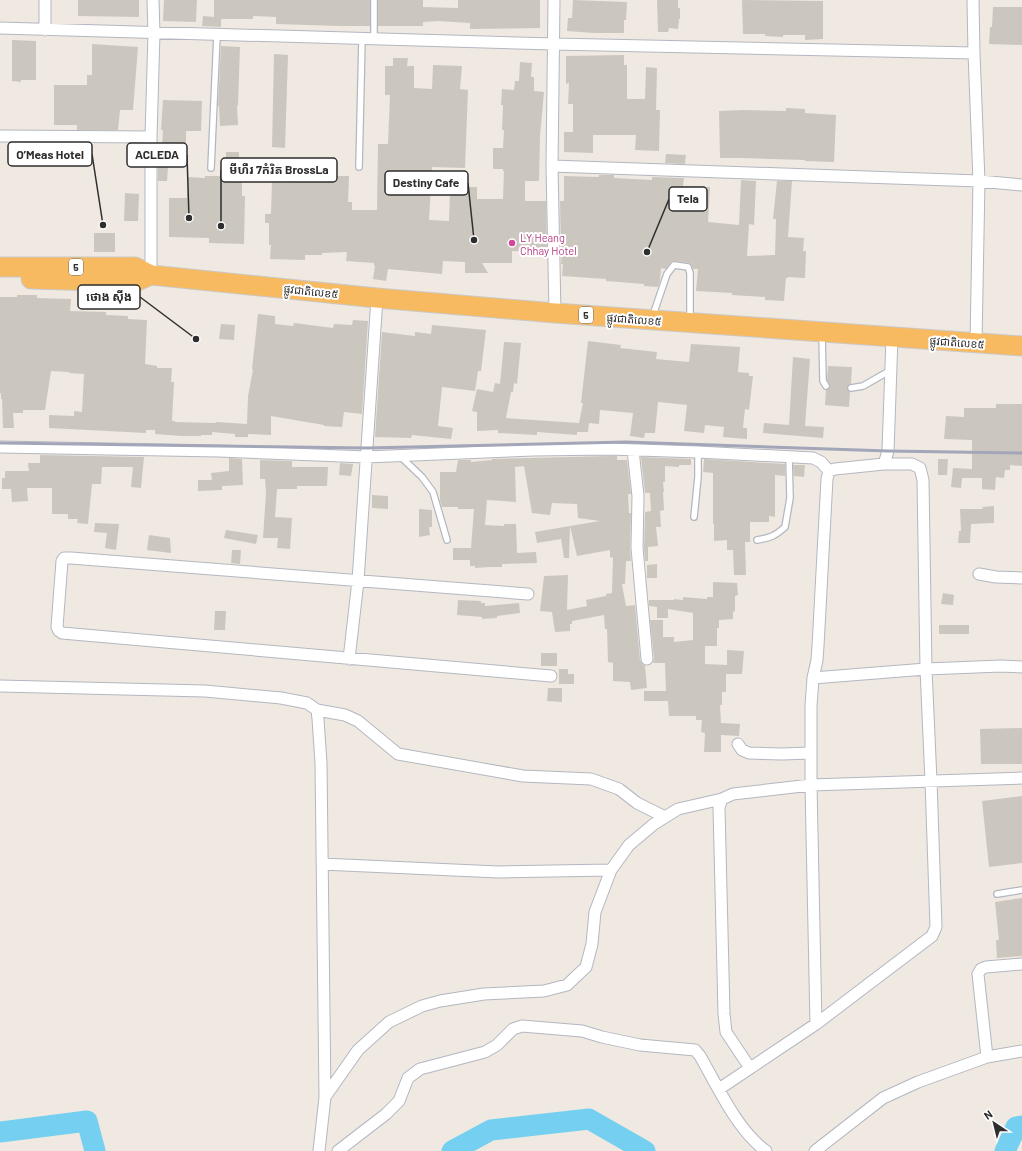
<svg xmlns="http://www.w3.org/2000/svg" width="1022" height="1151" font-family="Barlow,'Noto Sans Khmer',sans-serif">
<style>
.lines{fill:none;stroke-linecap:round;stroke-linejoin:round}
.river{stroke:#75cff0;stroke-width:21}
.building{fill:#cbc7bf}
.service-casing{stroke:#b4b7c1;stroke-width:8}
.minor-casing{stroke:#b4b7c1;stroke-width:13}
.trunk-casing{stroke:#c9c9c9;stroke-width:21}
.service{stroke:#fff;stroke-width:5.5}
.minor{stroke:#fff;stroke-width:11}
.trunk{stroke:#f8ba60;stroke-width:19}
.rail{stroke:#a3a6b8;stroke-width:3}
.hotel-dot{fill:#d1479c;stroke:#fff;stroke-width:1.5}
.labels{text-anchor:middle;dominant-baseline:central;stroke-width:4;stroke-linejoin:round;paint-order:stroke}
.shield{fill:#fff;stroke:#6d6d6d;stroke-width:1}
.shield-label{font-size:10px;font-weight:bold;fill:#2e2e2e}
.hotel-label{font-size:11px;fill:#b23c85;stroke:#fff;text-anchor:start}
.street-label{font-size:11px;fill:#2e2e2e;stroke:#fff}
.leader{fill:none;stroke:#2e2e2e;stroke-width:1.5}
.callout-dot{fill:#2e2e2e;stroke:#fff;stroke-width:1.5}
.callout{fill:#fff;stroke:#2e2e2e;stroke-width:1.5}
.callout-label{font-size:12px;text-anchor:middle;font-weight:bold;fill:#2e2e2e}
</style>
<rect width="100%" height="100%" fill="#efe9e1"/>
<g class="lines">
<path class="river" d="M0 1132 87 1121 95 1151
M452 1151 491 1130 589 1119 645 1151
M1005 1151 1016 1127 1022 1126"/>
</g>
<path class="building" d="M78 0H139V17L78 16Z
M164 0H197L196 22 163 21Z
M214 0H370V26H340L276 24V17L253 16V19H221V27L202 26 203 16 214 17Z
M378 0H423V7L458 8V0H540V28L470 29V23L438 21 423 22V26H378Z
M573 0 627 2 626 20H624V33H593L567 31 568 18H572Z
M657 0H678V8H680V19H679L678 29 669 28 668 32H658Z
M742 0 823 1V39L805 40V35H783V37L765 36V34H743Z
M993 7H1022V45L989 44 990 27H992Z
M12 40 36 41V80H21V82L12 81Z
M92 44 138 47 133 110H120L118 130H77V125H54V85H87V75H92Z
M221 46 240 47 238 106 237 105 238 125 220 126 219 106H218Z
M274 54 288 55 285 148 272 147Z
M624 55V65H627V99H645L646 67 657 68 656 110H660L659 151 635 150 636 135H593V153L564 152V132H573V104H568L569 83 566 84V56Z
M393 58H408L407 66H414V88L432 89 433 65 462 66 460 89 468 90 465 168 432 167 429 220 449 221 450 190H467V187H477V199H503L504 171H503V169H493V148H503L504 130H502L503 105H501L502 89 514 90 515 81H519L520 62 532 63 531 77H534V91L544 92 540 136 539 181H525V201H546L547 252 512 251V263H482L488 273H465V262L443 261 442 274 388 269 386 281 373 279 375 266 374 265V263L346 261 347 252 322 253V255H305V260L270 259 271 245H269V223H265V214H271L272 182 289 183V176H349L348 202H352V210H377L378 144H388L390 95H385V66H393Z
M163 100 202 101 201 131H186V149H162L163 130H161Z
M786 108 805 109V113L836 115 834 162 805 161V160L742 158H720L719 111 744 110 786 111Z
M226 152H239V159H242V196H245L244 244 209 243V238L169 237V198H187L188 177 205 178V176H221V159H226Z
M666 154 686 155 685 164 665 163Z
M158 167H168L167 181H158Z
M599 175H614V178L652 180V177L684 178 683 186 710 187 708 222 739 225 741 180 756 181 754 225 749 224 747 256 775 255 776 219H773L777 181H792L788 237 804 238 803 251H806L805 278 788 277V278H786L784 301 765 300V297L732 295V293L696 291 698 269H693L691 264 689 263 675 261 671 262 666 269 661 268 660 281 658 287 644 286V284L606 281V279L562 276 563 264H561L562 252H561L560 201H564V176L599 177Z
M125 193 139 194 138 221H124Z
M94 233H115V252H94Z
M17 295H37V298L71 299 70 311 106 312V315L128 316V319L147 320 145 364 157 366V368H172L171 382H174L172 421H175V422L216 423V422L247 424 248 396 253 370 252 369 258 314 275 316V324L293 326 294 323 333 328 334 324 352 325 353 320 368 321 362 414 344 412 342 427 324 426V425L271 416V435L248 434V437H235V434L212 432V435H201V436H181L155 434V430H146V433L49 428V415L74 416V411L82 412 84 374 69 373V372L51 371 45 410H23V413H13L14 428H3L2 399H1V393H0V297H17Z
M221 324 235 325 234 340 219 339Z
M432 325 486 330 481 371H478L475 391 442 387 438 426 453 428 451 439 412 435 411 438 375 437 382 332 415 336V332L431 334Z
M588 341 621 345 620 348 657 352 656 359 689 362 691 344 740 347 738 372 749 373V376H753L749 410 745 409 743 428H747V439L723 437 724 427 705 425 704 433 684 431 687 405 658 402 655 433H645L644 438 630 436 633 413 600 410 599 424 589 423 588 432H577V435L537 432V435L498 433V430L477 431V412L472 411 477 389 493 392 495 383 500 384 504 342 521 343 517 384 514 383 513 392H511L506 418 579 423 583 403H581Z
M793 357 810 359 805 426 824 427 823 438 763 433 764 423 789 425Z
M828 366 852 367 851 384 848 385 847 388 848 391 850 392 849 407 825 405 826 390 828 389 830 386 827 380Z
M996 404H1022V466L1010 465V470H1005L1004 478 996 477 995 490 982 489V478H962L961 488 951 487 953 468 972 469V440L944 439 946 416 964 417V408H996Z
M40 455 144 457 141 488 131 487 133 467H102L101 484H92L88 524 77 523 78 519H68V514H52V488H27L28 501 12 502 11 489H2V478H5V471H29L28 463H40Z
M609 456H617V460H627L631 494H628L629 513H631L630 548 631 561H626L625 584H622L626 606 635 605 640 660 642 663 645 666 647 688 631 690 630 682 613 681V663L608 662 607 629H605L604 615 572 621V624H570V631L555 632 552 612 540 611 544 576 568 575 567 610 587 606 586 600 606 596V594L612 593 613 558 610 557V550L577 556 570 526 600 521 578 518 577 504 552 503 550 515 532 513 524 466 515 467 516 502 487 500 485 525 504 526V524H516L517 553 536 552 537 563 502 564V567H489L475 568V566H470V560H453V548H471L474 509H458V507H442L440 500V472H456L458 460H471V462L492 460V459Z
M641 457 691 459V465H679V467L665 466V482H663L664 492H663L664 510 660 511 661 527H656L658 546 648 547V561H645L644 548 645 512 651 511 650 493H645Z
M229 458 242 459 243 485 222 486V490L198 491V480H212L211 473 229 471Z
M704 459 785 464V476L775 475V517L769 516V522H750V542H745L746 575H734L733 550H727V540L714 541V524H713V473L703 472Z
M938 459H948L947 475H938Z
M260 460 292 461V467H328L327 486H297V489H277L275 517 292 518 290 549 277 548 278 538H263L266 493 265 479H260Z
M340 463 353 464 351 476 339 475Z
M793 465H805L804 477 794 476Z
M372 495 388 496V509L372 508Z
M994 506V523L971 524 970 543H958L959 531H961L960 509H983L982 507Z
M419 509 432 510V527H429L430 535 419 537Z
M95 523 119 524 116 550 105 548 107 533 94 532Z
M570 526 569 558H564L561 539 537 543 535 532Z
M226 530 258 535 256 544 224 538Z
M149 535 170 538 171 553 147 550Z
M232 550H241L240 564 231 563Z
M657 564V578H647V565Z
M713 582 737 583 738 595 735 596V611L733 612V619L719 620V628H717V646H705V664L727 665V650L744 651 742 674H726V692H722V705H720L721 723 740 724 739 736 721 735V752H704L705 733 701 732 702 720H696V716H669L668 701H644V691H666L665 663H653L654 658 650 620H663V637H674V642L693 640V613L668 609V618H657V607L649 606V600H674V599L683 600V597L707 599V597H713Z
M943 593 954 595 953 605 941 604Z
M458 600 481 601V603H485V606L519 603 520 613 497 616V618L482 619V617L457 615Z
M215 611H226L225 630H214Z
M939 625H969V634H939Z
M541 653H557V666H541Z
M559 669H568V674H574V684H559Z
M548 688H562V702L547 701Z
M1022 728V764H981L980 729Z
M1022 796V863L989 867 982 801Z
M1022 898V956L997 958 996 940H999L995 902Z"/>
<g class="lines">
<defs>
<path id="service" d="M374 0V39
M359 167 362 39
M211 168 217 35
M652 318 667 274 674 265 688 267 690 273V320
M822 334 823 381 826 386
M851 388 863 386 891 370
M401 457 422 477 433 492 447 540
M694 517 698 477V452
M757 540C770 538 775 536 785 527L790 498 789 456
M997 894 1022 890"/>
<path id="minor" d="M45 0V30
M554 0 552 166 555 313
M973 0 974 53 979 181 976 343
M0 28 554 44 974 53
M0 136 151 137
M552 166 979 181 1022 185
M151 275V137L154 33 153 0
M0 447 219 451 366 457 533 450 609 449 698 452 813 458 821 462 829 471
M633 450 638 496 637 548 647 659
M884 464 888 451 892 337
M979 574 996 577 1022 578
M528 594 71 558H64L62 561 57 627 59 631 62 633 551 676
M349 659 358 581 377 298
M813 678 926 669 1001 666 1022 667
M0 686 205 691 281 698 307 703 317 710 318 719 321 763 325 1097 319 1151
M317 710 345 715 358 721 398 754 523 776 591 779 619 789 637 803 665 817
M738 744 742 750 749 753 782 754 811 753
M322 864 498 872 611 870
M987 1057 978 974 981 969 986 967 1022 964
M750 1068 726 1032 724 1014 719 807 722 799 733 794 811 785 1022 778
M719 1089 816 1024 932 936 936 927 931 781 926 669 923 480 920 468 912 464H884L835 469 829 471 827 479 818 646 817 660 813 678 811 706V785L816 1024
M325 1097 358 1050 389 1022 422 1006 440 1001 484 994 544 991 567 985 586 967 592 944 595 912 611 870 629 845 654 824 678 809 722 799
M338 1151 386 1114 399 1101 408 1078 420 1069 485 1052 497 1045 513 1029 522 1026 582 1031 602 1037 640 1045 695 1050 700 1056C718 1087 737 1130 766 1151
M815 1151 883 1098 918 1082 987 1057 1022 1051"/>
<path id="trunk" d="M0 267H135L151 275 377 298 555 313 1022 346
M31 279 135 282 151 275"/>
</defs>
<use href="#service" class="service-casing"/>
<use href="#minor" class="minor-casing"/>
<use href="#trunk" class="trunk-casing"/>
<use href="#service" class="service"/>
<use href="#minor" class="minor"/>
<use href="#trunk" class="trunk"/>
<path class="rail" d="M0 443 367 448 626 442 888 451 1022 453"/>
</g>
<circle class="hotel-dot" cx="512" cy="243" r="4"/>
<g class="labels">
<g class="shield">
<rect x="69" y="259" width="14" height="16" rx="3"/>
<rect x="579" y="307" width="14" height="16" rx="3"/>
</g>
<g class="shield-label">
<text x="76" y="267">5</text>
<text x="586" y="315">5</text>
</g>
<g class="hotel-label">
<text x="520" y="237">LY Heang<tspan x="520" dy="13">Chhay Hotel</tspan></text>
</g>
<g class="street-label">
<text transform="translate(311 291) rotate(6)">ផ្លូវជាតិលេខ៥</text>
<text transform="translate(634 319) rotate(4)">ផ្លូវជាតិលេខ៥</text>
<text transform="translate(957 342) rotate(4)">ផ្លូវជាតិលេខ៥</text>
</g>
</g>
<path class="leader" d="M103 225L92 154M189 218L187 155M221 226L221 170M474 240L468 183M647 252L669 199M196 339L140 297"/>
<g class="callout-dot">
<circle cx="103" cy="225" r="4"/>
<circle cx="189" cy="218" r="4"/>
<circle cx="221" cy="226" r="4"/>
<circle cx="474" cy="240" r="4"/>
<circle cx="647" cy="252" r="4"/>
<circle cx="196" cy="339" r="4"/>
</g>
<g class="callout">
<rect x="8" y="142" width="84" height="24" rx="4"/>
<rect x="127" y="143" width="60" height="24" rx="4"/>
<rect x="221" y="158" width="116" height="24" rx="4"/>
<rect x="385" y="171" width="83" height="24" rx="4"/>
<rect x="669" y="187" width="38" height="24" rx="4"/>
<rect x="78" y="285" width="62" height="24" rx="4"/>
</g>
<g class="callout-label">
<text x="50" y="159">O’Meas Hotel</text>
<text x="157" y="159">ACLEDA</text>
<text x="279" y="174">មីហឹរ 7កំរិត BrossLa</text>
<text x="426" y="187">Destiny Cafe</text>
<text x="688" y="203">Tela</text>
<text x="109" y="301">ថោង ស៊ីង</text>
</g>
<g transform="translate(994 1123) rotate(325)" stroke="#ffffff" stroke-width="3" paint-order="stroke">
<path d="M0-3L7 15L0 10L-7 15Z" fill="#2e2e2e"/>
<text y="-6" font-size="11" font-weight="bold" text-anchor="middle" fill="#2e2e2e">N</text>
</g>
</svg>
